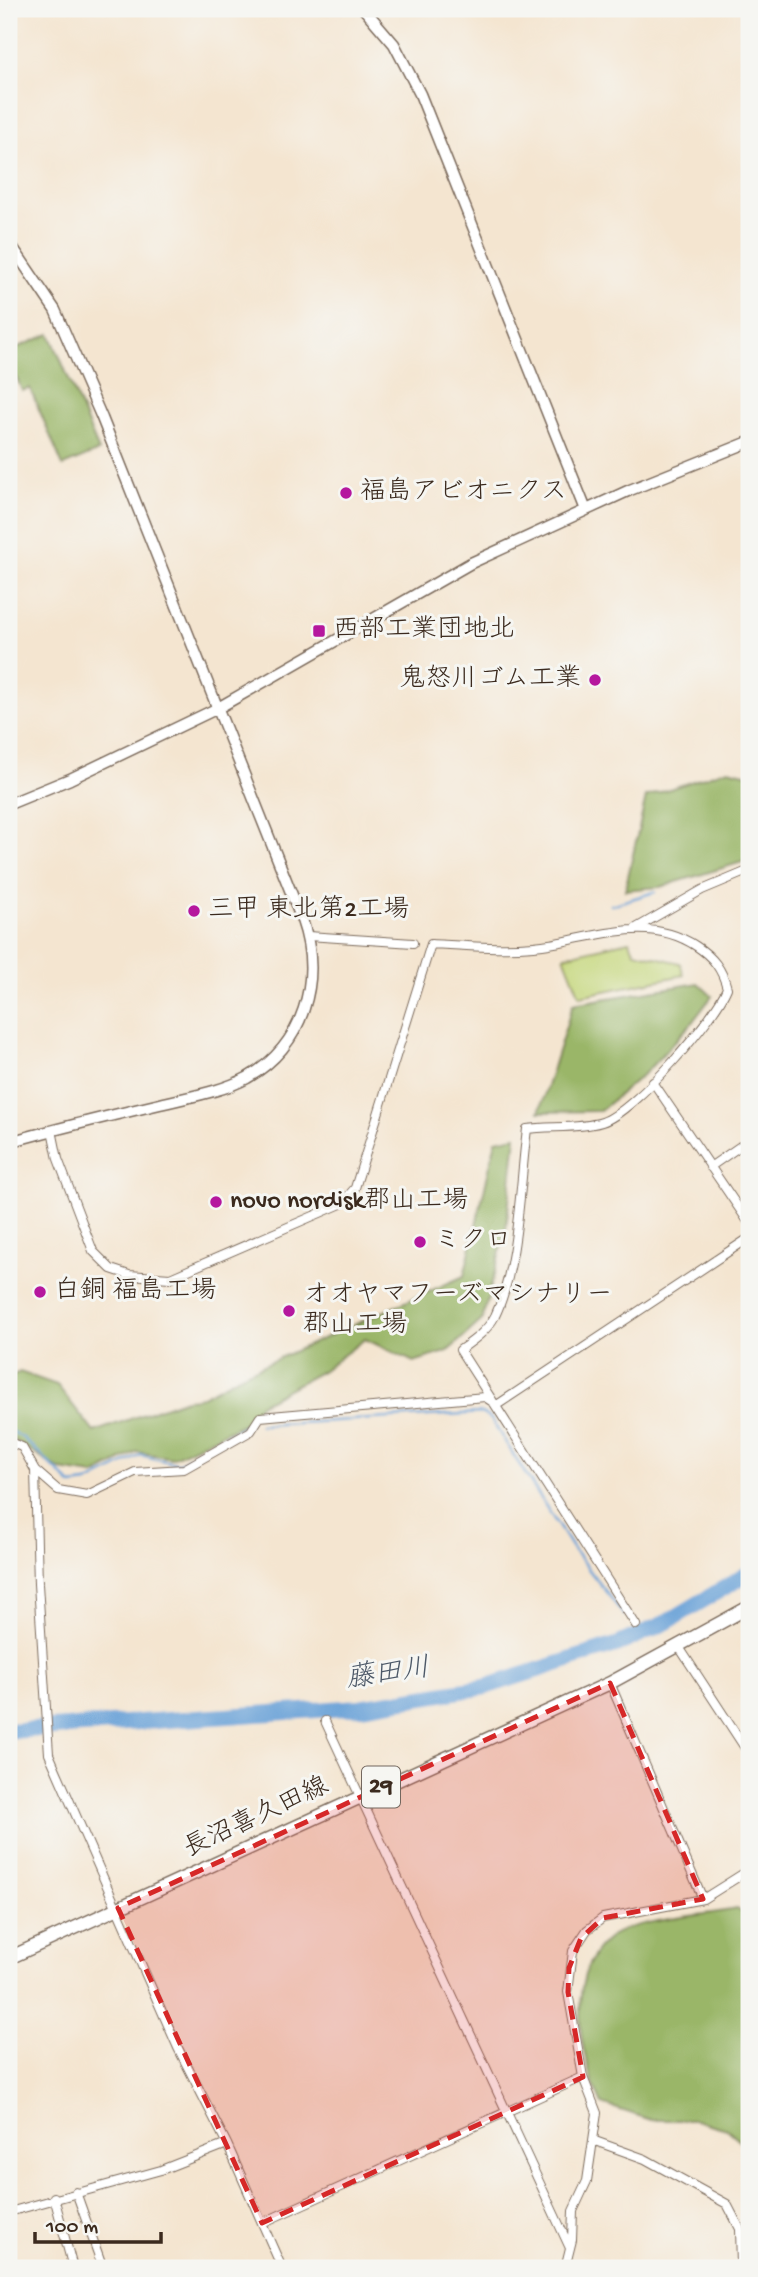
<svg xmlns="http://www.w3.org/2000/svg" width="758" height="2277" font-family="'Gochi Hand','Klee One',sans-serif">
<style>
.green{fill:#c3d577;stroke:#7f804a;stroke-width:2}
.forest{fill:#9ab668;stroke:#6a7043;stroke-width:2}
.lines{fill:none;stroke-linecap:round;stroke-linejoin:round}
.stream{stroke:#68a0d7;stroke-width:2.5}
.river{stroke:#68a0d7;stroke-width:16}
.street-casing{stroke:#7c6b5c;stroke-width:10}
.secondary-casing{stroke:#7c6b5c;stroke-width:13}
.primary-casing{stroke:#7c6b5c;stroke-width:15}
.street{stroke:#fff;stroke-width:8}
.secondary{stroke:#fff;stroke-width:10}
.primary{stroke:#fff;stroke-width:12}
.marked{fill:#d62828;fill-opacity:0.2;stroke:#d62828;stroke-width:5;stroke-dasharray:14 9;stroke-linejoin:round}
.poi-dot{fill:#b5179e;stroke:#f6f6f2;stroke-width:2.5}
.labels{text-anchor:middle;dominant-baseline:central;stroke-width:6;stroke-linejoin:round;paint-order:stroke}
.shield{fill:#f6f6f2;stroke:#73675e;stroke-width:2}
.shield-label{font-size:24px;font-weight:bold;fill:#3b2a1e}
.poi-label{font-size:26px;fill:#3b2a1e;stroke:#f6f6f2;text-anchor:start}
.street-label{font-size:26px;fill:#3b2a1e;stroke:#f6f6f2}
.water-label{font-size:28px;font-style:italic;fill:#4d5968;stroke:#f6f6f2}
</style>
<rect width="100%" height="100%" fill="#f6f6f2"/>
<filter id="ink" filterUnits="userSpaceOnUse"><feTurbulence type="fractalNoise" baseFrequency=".0143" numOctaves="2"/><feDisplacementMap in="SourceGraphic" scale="14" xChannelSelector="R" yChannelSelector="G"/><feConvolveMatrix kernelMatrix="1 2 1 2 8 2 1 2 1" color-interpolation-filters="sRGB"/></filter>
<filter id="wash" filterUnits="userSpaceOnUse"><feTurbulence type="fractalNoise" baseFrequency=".00686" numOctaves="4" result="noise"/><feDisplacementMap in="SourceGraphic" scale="28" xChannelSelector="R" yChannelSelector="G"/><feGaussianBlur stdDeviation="1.57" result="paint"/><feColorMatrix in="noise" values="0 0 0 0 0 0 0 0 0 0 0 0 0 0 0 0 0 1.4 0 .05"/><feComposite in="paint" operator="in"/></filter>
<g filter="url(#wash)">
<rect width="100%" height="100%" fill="#f4e5d0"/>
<path class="green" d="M629 941 635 952 680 963 684 975 580 996 564 956Z"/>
<path class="forest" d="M50 334 99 451 63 466 30 388 22 391 9 359V351Z
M728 769 749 774V860L660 887 625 890 646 797Z
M698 983 712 996 690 1025 647 1071 600 1111 539 1112 573 1004Z
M516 1136 506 1229 482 1320 448 1351 414 1362 365 1339 322 1371 260 1404 247 1422 172 1458 137 1452 94 1475 60 1470 9 1437V1377L20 1372 57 1385 94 1432 186 1399 199 1398 241 1375 464 1276 496 1140Z
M737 1909 749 1917V2148L727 2129 695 2120H651L602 2104C579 2059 563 1971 612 1936 634 1920 707 1915 737 1909Z"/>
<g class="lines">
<path class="stream" d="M611 905 655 892
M260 1425 482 1413 491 1419 572 1548 624 1615
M9 1430 23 1438 72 1485 87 1483 141 1455 178 1464 249 1423"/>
<path class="river" d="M9 1731 360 1707 485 1687 619 1644 667 1622 749 1573"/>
</g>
</g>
<g filter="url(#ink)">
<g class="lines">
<defs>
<path id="street" d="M636 928 702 890 745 872
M308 936 413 943
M653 1082 749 1223
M52 1130 58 1159 93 1251 111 1269 129 1275 170 1278 341 1204 355 1188 431 944C465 946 500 949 534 946 589 941 645 912 696 946 713 957 722 969 727 988 714 1020 634 1112 602 1122 580 1129 550 1126 527 1129 520 1183 518 1269 495 1316 487 1331 474 1340 460 1350L636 1625
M710 1167 749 1140
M9 1442 22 1447 35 1470 58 1490 87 1495 135 1472 184 1469 251 1431 260 1417 485 1397 497 1405 749 1238
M35 1470 38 1584 49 1754 178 2048 227 2144 282 2268
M679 1647 749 1754
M610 1683 703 1899
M325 1721 569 2246
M595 2141 645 2159 727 2204 740 2229 741 2265
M76 2192 103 2268
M54 2197 73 2268
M9 2212 161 2170 227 2144
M262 2223 583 2077
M565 2268 572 2240 573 2211 587 2181 597 2113 583 2077 568 1992 573 1951 587 1930 603 1918 703 1899 749 1870"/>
<path id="secondary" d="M364 9 394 44 420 94 586 510
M9 242 55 310 102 418 302 920C323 980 304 1045 247 1078 221 1092 188 1097 160 1104 109 1116 59 1128 9 1142
M9 804 70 779 218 708 471 563 630 490 749 442"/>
<path id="primary" d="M9 1958 610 1683 749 1607"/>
</defs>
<use href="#street" class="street-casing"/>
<use href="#secondary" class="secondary-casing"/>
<use href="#primary" class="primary-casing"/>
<use href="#street" class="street"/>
<use href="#secondary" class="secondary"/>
<use href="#primary" class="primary"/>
</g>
</g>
<path class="marked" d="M610 1683 703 1899 603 1918 581 1938 569 1968 568 1992 583 2077 262 2223 118 1908Z"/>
<g class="poi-dot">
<circle cx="346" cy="493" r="7"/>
<rect x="312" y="624" width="14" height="14" rx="3.5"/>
<circle cx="595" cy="680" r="7"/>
<circle cx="194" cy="911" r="7"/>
<circle cx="216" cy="1202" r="7"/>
<circle cx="420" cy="1242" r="7"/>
<circle cx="40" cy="1292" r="7"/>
<circle cx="289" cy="1311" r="7"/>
</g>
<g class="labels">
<rect class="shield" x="362" y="1766.5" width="38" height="41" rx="5"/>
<g class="shield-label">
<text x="381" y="1787">29</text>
</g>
<g class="poi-label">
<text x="360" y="493">福島アビオニクス</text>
<text x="333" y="631">西部工業団地北</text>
<text x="581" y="680" text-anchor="end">鬼怒川ゴム工業</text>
<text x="208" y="911">三甲 東北第2工場</text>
<text x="230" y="1202">novo nordisk郡山工場</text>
<text x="434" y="1242">ミクロ</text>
<text x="54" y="1292">白銅 福島工場</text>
<text x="303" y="1296">オオヤマフーズマシナリー<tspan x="303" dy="30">郡山工場</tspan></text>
</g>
<g class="street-label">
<text transform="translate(257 1819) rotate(-25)">長沼喜久田線</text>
</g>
<g class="water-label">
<text transform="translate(388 1675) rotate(-8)">藤田川</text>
</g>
</g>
<rect width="758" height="2277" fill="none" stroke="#f6f6f2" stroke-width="35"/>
<path d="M35 2232v10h126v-10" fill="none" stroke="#3b2a1e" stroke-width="3.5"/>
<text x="46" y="2232" font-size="21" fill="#3b2a1e" stroke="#f6f6f2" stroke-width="5" paint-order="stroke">100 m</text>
</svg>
